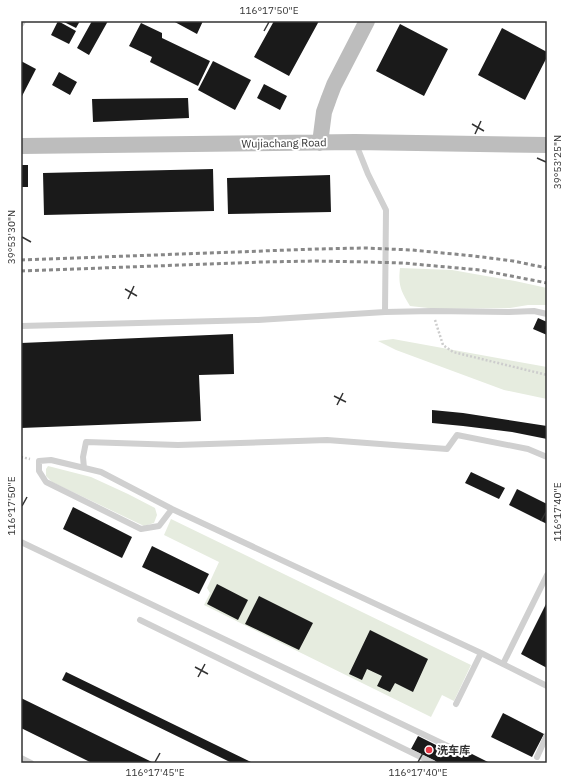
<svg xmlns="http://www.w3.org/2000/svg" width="568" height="784" font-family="'IBM Plex Sans','Noto Sans SC',sans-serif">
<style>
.green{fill:#e6ecdf}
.building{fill:#1a1a1a}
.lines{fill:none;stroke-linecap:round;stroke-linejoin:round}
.path{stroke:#cdcdcd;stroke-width:2.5;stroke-dasharray:2 2;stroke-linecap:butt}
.lane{stroke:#d0d0d0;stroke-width:6}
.secondary{stroke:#bdbdbd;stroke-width:16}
.rail{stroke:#888;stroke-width:3;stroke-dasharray:4 3;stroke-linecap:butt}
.ticks{fill:none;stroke:#333;stroke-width:1.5}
.poi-dot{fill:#e63946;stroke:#fff;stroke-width:1.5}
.labels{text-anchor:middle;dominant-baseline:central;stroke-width:4;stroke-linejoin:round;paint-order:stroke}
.street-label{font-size:11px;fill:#333;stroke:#fff}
.poi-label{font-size:11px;font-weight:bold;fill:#333;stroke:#fff;text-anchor:start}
.neatline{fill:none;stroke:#333;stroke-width:1.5}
.ticks-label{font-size:10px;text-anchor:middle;fill:#333}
</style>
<rect width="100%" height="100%" fill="#fff"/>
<path class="green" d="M400 268 452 270 515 281 547 288V305H528L510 308 437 309 410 306C401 291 398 286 400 268Z
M393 339 547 367V399L504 390 396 350 378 341Z
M48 466 91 477 128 494 155 508 157 515 154 523 144 526 52 482 46 476V469Z
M171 519 471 665 454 701 442 695 431 717 204 605 210 593 207 588 219 562 164 535Z"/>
<path class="building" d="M58 21 76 31 69 44 51 35Z
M62 21H80L76 28Z
M92 21H108L89 55 77 48Z
M173 21H203L197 34Z
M274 21H319L289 76 254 57Z
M141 23 162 33V38L210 61 198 86 150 62 152 57 129 46Z
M400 24 448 49 424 96 376 71Z
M502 28 547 52V57L525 100 478 75Z
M21 61 36 69 21 98Z
M213 61 251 80 235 110 198 90Z
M59 72 77 82 70 95 52 85Z
M264 84 287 96 280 110 257 98Z
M188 98 189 118 93 122 92 99Z
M21 165H28V187H21Z
M213 169 214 211 44 215 43 173Z
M330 175 331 212 228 214 227 178Z
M538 318 547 322V335L533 329Z
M233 334 234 374 199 375 201 421 21 428V343Z
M432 410 463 413 547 426V439L512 432 463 426 432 423Z
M471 472 505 488 499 499 465 483Z
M517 489 547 504V524L509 505Z
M73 507 132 537 122 558 63 529Z
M152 546 209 574 199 594 142 567Z
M217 584 248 600 238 620 207 604Z
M259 596 313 623 299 650 245 624Z
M547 602V668L521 654Z
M370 630 428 659 413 692 395 683 390 692 377 686 382 676 367 669 362 680 349 674Z
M66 672 253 763H232L62 680Z
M21 698 154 763H92L21 728Z
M503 713 544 734 532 757 491 737Z
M418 736 462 758 466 751 490 763H439L411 749Z"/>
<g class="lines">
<path class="path" d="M435 320 443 345 453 352 547 375
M21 457 30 459"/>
<path class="lane" d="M21 24 23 21
M356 144 368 174 386 210 385 312
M21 326 258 320 385 312 432 311 509 312 534 311 547 314
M84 468 83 457 86 442 178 445 327 440 447 449 457 435 528 449 547 457
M172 509 159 526 141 529 46 482 39 471V461L51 460 101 472 172 509 481 653 547 686
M21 542 456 750
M140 620 433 763
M503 664 547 575
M456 704 481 653
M537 757 547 735
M21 758 31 763"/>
<path class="secondary" d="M320 143 324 112 329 98 334 85 367 21
M21 146 355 142 547 145"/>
<path class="rail" d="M21 260 316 249 365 248 412 250 474 256 513 261 547 268
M21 271 262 262 315 261 369 262 403 263 480 270 547 283"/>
</g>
<path class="ticks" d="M264 31 269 22M472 124 484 131M475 134 481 121M537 158 546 162M22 237 31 242M125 289 137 296M128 299 134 286M334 396 346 402M337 405 343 393M22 506 27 497M541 521 546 512M195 667 208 674M198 677 205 664M155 762 160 753M418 762 423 753"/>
<circle class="poi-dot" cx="429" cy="750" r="4"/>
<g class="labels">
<g class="street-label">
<text transform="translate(284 143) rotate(-1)">Wujiachang Road</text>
</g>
<g class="poi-label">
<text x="437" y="750">洗车库</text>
</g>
</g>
<rect width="568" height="784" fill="none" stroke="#ffffff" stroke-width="44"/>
<rect x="22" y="22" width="524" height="740" class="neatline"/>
<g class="ticks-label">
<text x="269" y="14">116°17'50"E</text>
<text transform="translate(557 162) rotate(-90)" y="4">39°53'25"N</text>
<text transform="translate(11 237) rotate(-90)" y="4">39°53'30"N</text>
<text transform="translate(11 506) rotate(-90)" y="4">116°17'50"E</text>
<text transform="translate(557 512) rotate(-90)" y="4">116°17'40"E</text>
<text x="155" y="776">116°17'45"E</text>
<text x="418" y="776">116°17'40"E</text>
</g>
</svg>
